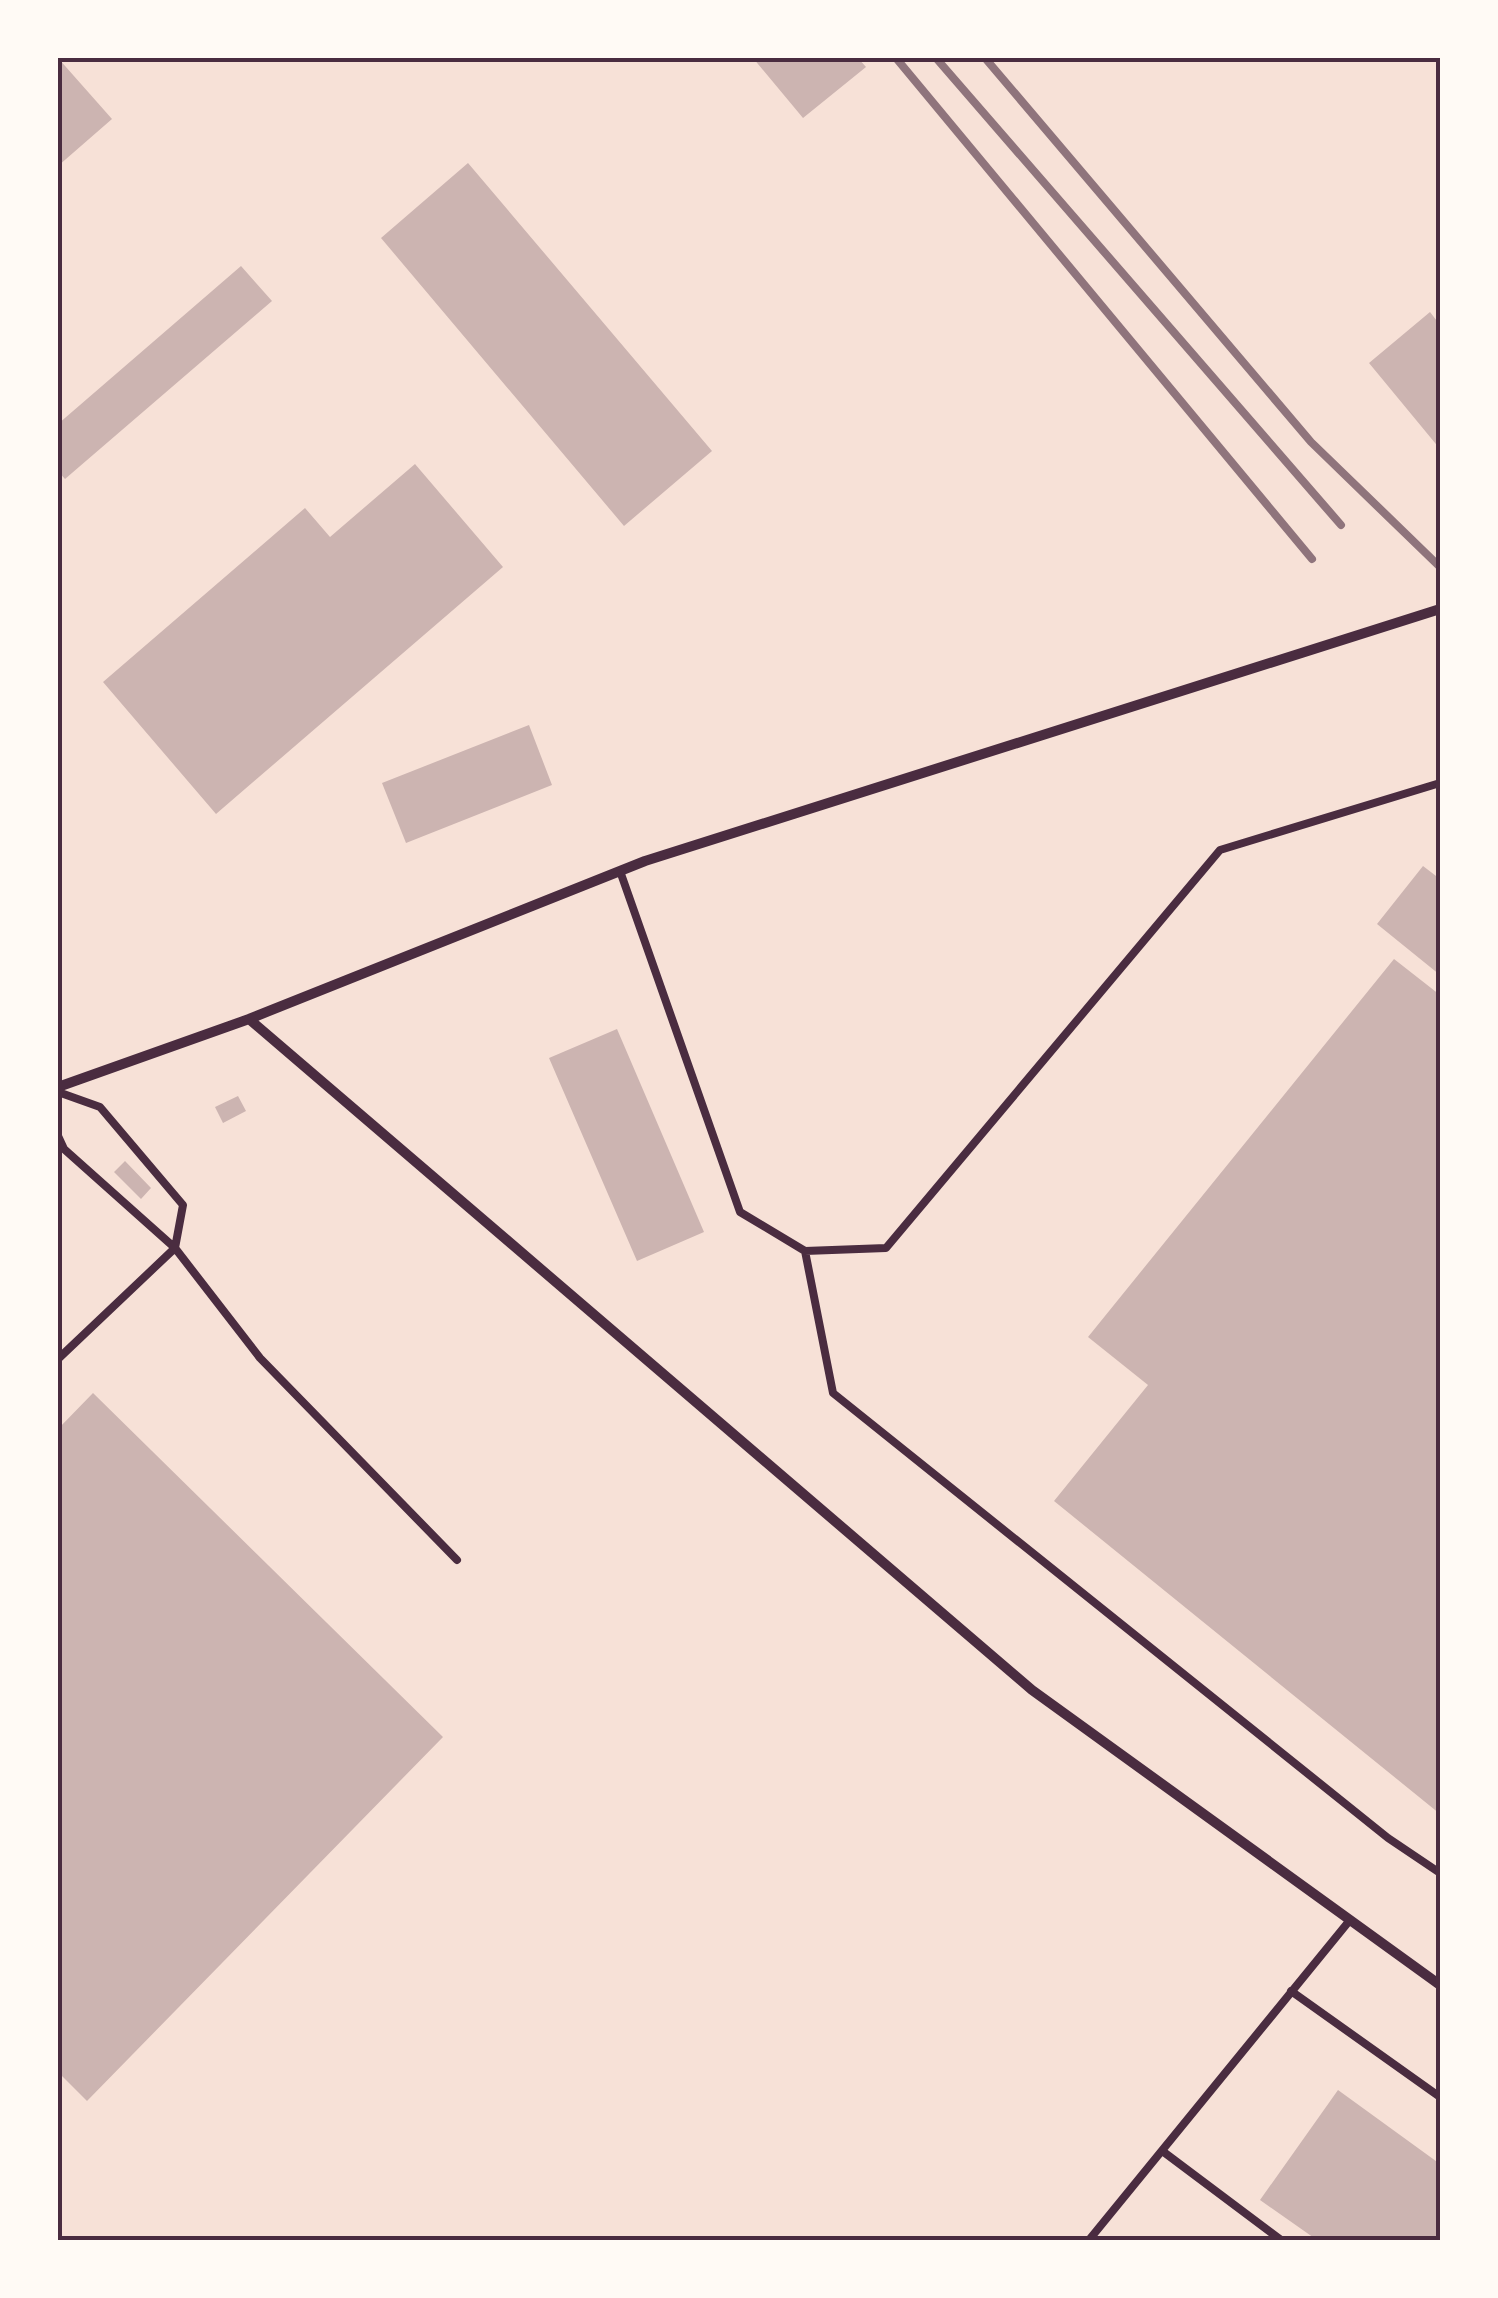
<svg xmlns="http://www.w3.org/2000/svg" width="1498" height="2298" font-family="Roboto,sans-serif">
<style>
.building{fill:#ccb4b1}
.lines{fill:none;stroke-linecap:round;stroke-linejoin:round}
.service{stroke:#4a2c40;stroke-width:8}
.minor{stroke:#4a2c40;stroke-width:10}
.rail{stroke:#8f747c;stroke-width:8}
.neatline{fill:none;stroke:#4a2c40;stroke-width:4}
</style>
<rect width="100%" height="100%" fill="#f7e1d7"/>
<path class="building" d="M58 58 112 119 58 166Z
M753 58H858L866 67 803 118Z
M468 163 712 451 624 526 381 238Z
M241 266 272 301 65 479 58 471V424Z
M1430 312 1440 325V449L1369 363Z
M415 464 503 567 216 814 103 682 305 508 330 537Z
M529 725 552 785 406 843 382 783Z
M1423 866 1440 879V975L1377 924Z
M1394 959 1440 995V1814L1054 1501 1148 1385 1088 1337Z
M617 1029 704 1232 637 1261 549 1058Z
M238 1096 246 1111 223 1123 215 1107Z
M125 1161 151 1188 141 1199 114 1172Z
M93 1393 443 1737 87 2101 58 2072V1429Z
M1338 2090 1440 2164V2240H1317L1260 2200Z"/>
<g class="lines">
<path class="service" d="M620 871 740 1212 805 1251 886 1248 1220 850 1440 783
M58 1092 100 1107 183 1205 175 1248 58 1359
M58 1136 64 1149 175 1248 260 1358 457 1560
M805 1251 833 1393 1388 1838 1440 1873
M1291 1991 1440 2097
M1165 2153 1281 2240
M1089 2240 1350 1920"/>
<path class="minor" d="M249 1019 1032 1690 1440 1985
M58 1087 249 1019 645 861 1440 609"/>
<path class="rail" d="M896 58 1312 559
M936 58 1341 525
M985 58 1311 442 1440 567"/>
</g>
<rect width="1498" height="2298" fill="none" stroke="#fffaf5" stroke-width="120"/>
<rect x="60" y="60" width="1378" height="2178" class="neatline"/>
</svg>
